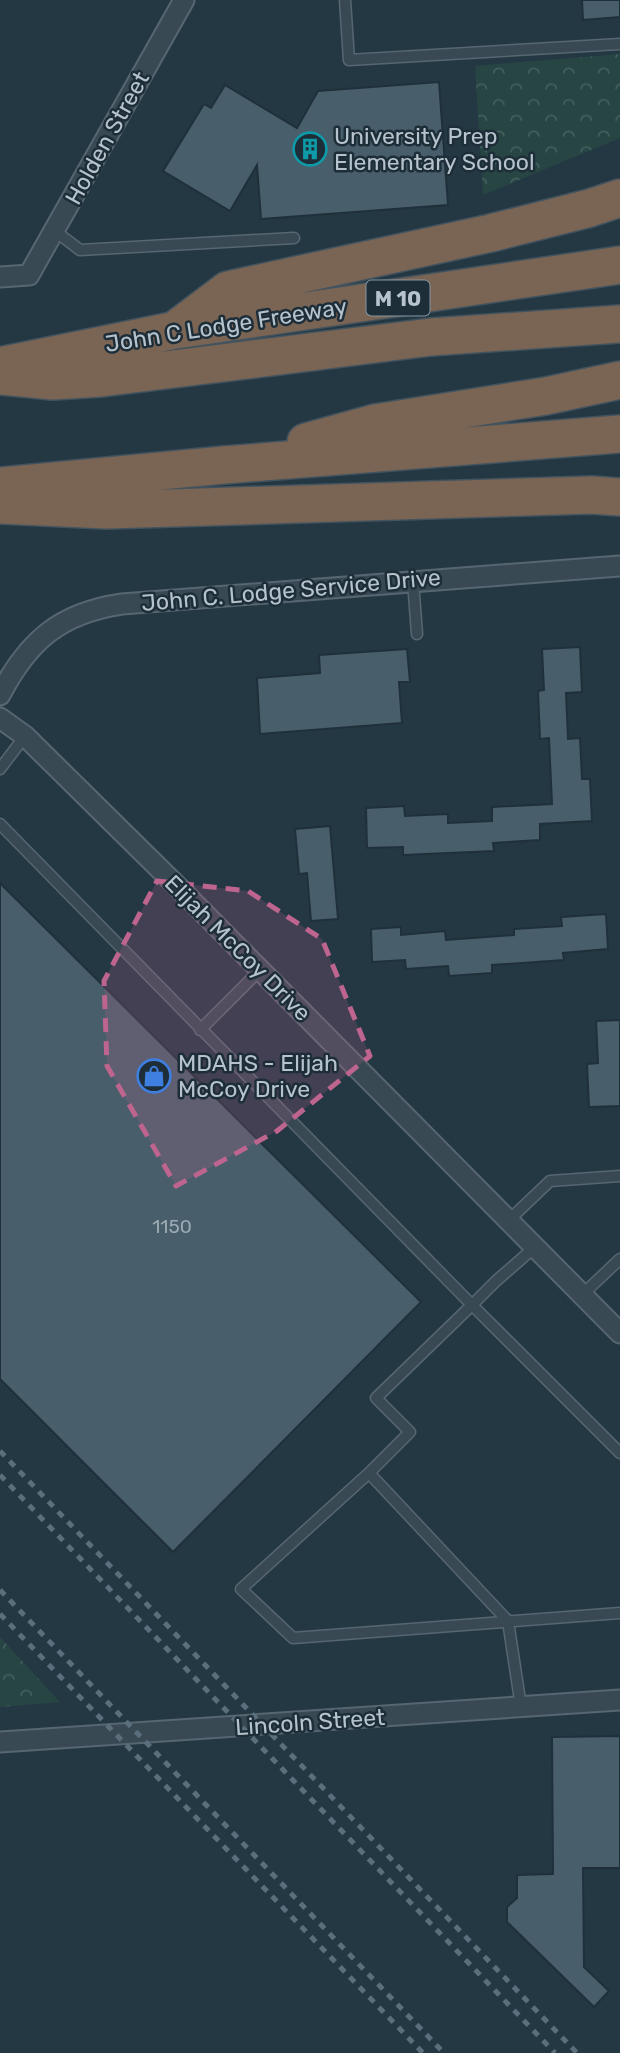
<svg xmlns="http://www.w3.org/2000/svg" width="620" height="2053" font-family="Rubik,sans-serif">
<style>
.park{fill:url(#park-crowns)}
.building{fill:#485e6b;stroke:#1f303b;stroke-width:2}
.lines{fill:none;stroke-linecap:round;stroke-linejoin:round}
.lane-casing{stroke:#576671;stroke-width:13}
.street-casing{stroke:#576671;stroke-width:23}
.highway-casing{stroke:#43535e;stroke-width:40}
.lane{stroke:#394954;stroke-width:10}
.street{stroke:#394954;stroke-width:19}
.highway{stroke:#7a6555;stroke-width:37}
.rail{stroke:#5a6e7b;stroke-width:5;stroke-dasharray:7 7;stroke-linecap:butt}
.marked{fill:#bd658e;fill-opacity:0.2;stroke:#bd658e;stroke-width:5;stroke-dasharray:14 9;stroke-linejoin:round}
.labels{text-anchor:middle;dominant-baseline:central;stroke-width:5;stroke-linejoin:round;paint-order:stroke}
.number-label{font-size:19px;fill:#9aaab4}
.shield{fill:#1d2e39;stroke:#8896a1;stroke-width:2}
.shield-label{font-size:21px;font-weight:bold;fill:#b6c3cd}
.poi-label{font-size:23px;fill:#b6c3cd;stroke:#1d2e39;text-anchor:start}
.street-label{font-size:23px;fill:#b6c3cd;stroke:#1d2e39}
</style>
<defs>
<pattern id="park-crowns" width="20" height="18" patternUnits="userSpaceOnUse" patternTransform="scale(1.75)"><rect width="20" height="18" fill="#264543"/><path d="M2 6a3 3 0 1 1 6 0M12 15a3 3 0 1 1 6 0" fill="none" stroke="#435e5d"/></pattern>
</defs>
<rect width="100%" height="100%" fill="#243844"/>
<path class="park" d="M620 54V138L483 195 475 66Z
M0 1637 60 1702 0 1707Z"/>
<path class="building" d="M582 0H620V17L583 20Z
M439 82 448 205 261 219 257 165 230 211 163 171 204 104 211 108 225 85 297 128 318 91Z
M580 647 582 692 566 693 568 739 580 738 582 779H590L592 821 540 824V840L493 843 494 851 403 855V847L367 848 366 808 404 806 405 816 448 814V823L492 821V807L552 804 549 738 540 739 538 691 544 690 542 649Z
M407 649 410 682H399L402 723 260 734 257 678 320 673 319 655Z
M330 826 338 919 311 921 307 873 299 874 295 829Z
M0 883 421 1302 173 1552 0 1379Z
M606 914 608 949 563 953 564 960 492 965V973L449 976 448 966 406 969 405 960 372 962 371 929 401 927V935L445 931 446 940 514 935V929L562 926 561 917Z
M620 1020V1106L589 1107 587 1064 598 1063 596 1021Z
M620 1736V1868H583L584 1967 609 1991 594 2007 507 1922V1907L517 1898V1875L553 1874 552 1737Z"/>
<g class="lines">
<defs>
<path id="lane" d="M345 0 349 60 620 44
M55 231 80 250 294 238
M413 581 417 634
M0 769 25 736
M0 824 472 1305 496 1281 535 1247
M200 1030 260 970
M508 1221 550 1181 620 1176
M583 1294 620 1259
M369 1473 241 1589 293 1638 620 1613
M521 1707 508 1621 369 1473 410 1432 376 1398 472 1305 620 1453"/>
<path id="street" d="M0 277 29 275 184 0
M0 695C28 641 60 613 122 604L620 566
M0 718 25 736 174 883 620 1333
M0 1742 620 1700"/>
<path id="highway" d="M179 327 228 290 491 233 590 208 620 198
M0 366 176 330 620 265
M1 376 53 381 101 378 431 337 620 324
M306 442 375 423 546 396 620 380
M0 486 224 465 620 434
M1 505 106 510 592 495 620 497"/>
</defs>
<use href="#lane" class="lane-casing"/>
<use href="#street" class="street-casing"/>
<use href="#highway" class="highway-casing"/>
<use href="#lane" class="lane"/>
<use href="#street" class="street"/>
<use href="#highway" class="highway"/>
<path class="rail" d="M0 1451 577 2053
M0 1475 555 2053
M0 1590 444 2053
M0 1614 423 2053"/>
</g>
<path class="marked" d="M157 881 248 891 322 939 370 1056 277 1131 176 1186 107 1066 104 981Z"/>
<defs>
<symbol id="building-ring" viewBox="-11 -11 22 22"><circle r="9.5" fill="#1d2e39" stroke="#0f9aa8" stroke-width="1.5"/><path d="M-4-6H4V6H1V3H-1V6H-4ZM-2.5-4.3h1.7v1.8h-1.7ZM.8-4.3h1.7v1.8H.8ZM-2.5-1h1.7V.8h-1.7ZM.8-1h1.7V.8H.8Z" fill="#0f9aa8"/></symbol>
<symbol id="shop-ring" viewBox="-11 -11 22 22"><circle r="9.5" fill="#1d2e39" stroke="#3f7fe0" stroke-width="1.5"/><path d="M-5-2.5h2.3a2.7 3.5 0 0 1 5.4 0H5L5.5 6h-11ZM-1.5-2.5h3a1.5 2.3 0 0 0-3 0Z" fill="#3f7fe0"/></symbol>
</defs>
<g fill-rule="evenodd">
<use href="#building-ring" x="291" y="130" width="38" height="38"/>
<use href="#shop-ring" x="135" y="1057" width="38" height="38"/>
</g>
<g class="labels">
<g class="number-label">
<text x="172" y="1226">1150</text>
</g>
<rect class="shield" x="366.5" y="280.5" width="63" height="35" rx="5"/>
<g class="shield-label">
<text x="398" y="298">M 10</text>
</g>
<g class="poi-label">
<text x="334" y="136">University Prep<tspan x="334" dy="26">Elementary School</tspan></text>
<text x="178" y="1063">MDAHS - Elijah<tspan x="178" dy="26">McCoy Drive</tspan></text>
</g>
<g class="street-label">
<text transform="translate(107 138) rotate(-61)">Holden Street</text>
<text transform="translate(226 325) rotate(-9)">John C Lodge Freeway</text>
<text transform="translate(291 590) rotate(-5)">John C. Lodge Service Drive</text>
<text transform="translate(238 948) rotate(45)">Elijah McCoy Drive</text>
<text transform="translate(310 1722) rotate(-4)">Lincoln Street</text>
</g>
</g>
</svg>
